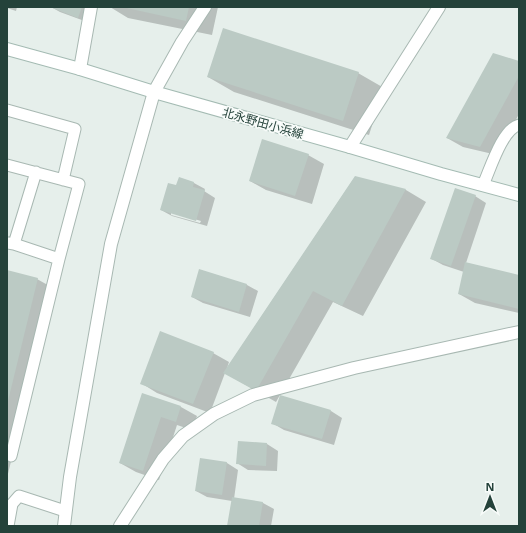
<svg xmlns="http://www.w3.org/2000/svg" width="526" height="533" font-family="'Noto Sans','Noto Sans JP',sans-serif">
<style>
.shadow{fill:#0003;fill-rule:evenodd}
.building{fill:#bbcac4}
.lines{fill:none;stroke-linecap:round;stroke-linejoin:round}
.service-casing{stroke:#a8b8b2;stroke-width:13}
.minor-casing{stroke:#a8b8b2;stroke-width:14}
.tertiary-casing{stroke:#a8b8b2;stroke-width:14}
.secondary-casing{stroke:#a4bbb3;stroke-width:14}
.service{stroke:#fff;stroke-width:11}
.minor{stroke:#fff;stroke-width:12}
.tertiary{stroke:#fff;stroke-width:12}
.secondary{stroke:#fff;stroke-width:12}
.labels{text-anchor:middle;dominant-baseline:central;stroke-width:3.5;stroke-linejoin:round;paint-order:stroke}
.street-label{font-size:12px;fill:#24423a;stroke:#f7fbf9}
</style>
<rect width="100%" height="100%" fill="#e6efeb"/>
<path class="shadow" d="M7 7H17L16 11 7 8Z
M51 7H96L90 23 60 12Z
M110 7H218L212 35 128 18Z
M519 62V114L497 155 463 147 447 138Z
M358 73 384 88 369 135 234 92 208 77Z
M308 155 324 164 312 204 266 190 250 181Z
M355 177 406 190 426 202 363 316 333 302 276 402 225 373 210 413 157 393 141 383 213 353 229 362 227 368Z
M194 183 205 189 204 191 215 198 207 226 172 216 161 210 177 186ZM171 212 201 221 200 223 171 215Z
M475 196 486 203 466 263 519 276V313L475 303 459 294 464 272 443 265 432 259Z
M200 270 247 285 258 291 250 317 203 303 192 297Z
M7 271 37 279 53 288 7 478Z
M142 395 181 407 197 416 192 430 177 425 159 480 136 472 120 463Z
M331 411 342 418 334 445 284 430 272 423Z
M267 444 278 451 277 471 248 470 237 463Z
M201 460 227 463 238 470 234 499 263 503 274 509 271 526H228L232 501 207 497 196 491Z"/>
<path class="building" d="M50 7H82L78 18Z
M122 7H189L186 21Z
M223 28 359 72 343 121 207 77Z
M493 53 519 61V76L480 147 446 138Z
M262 139 309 154 295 196 249 181Z
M355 176 406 189 342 306 313 291 256 391 223 373Z
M179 177 194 182 193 187 205 190 196 221 160 210 168 183 176 185Z
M455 188 476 195 451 266 430 259Z
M465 262 519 275V309L458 294Z
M199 269 247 284 239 312 191 297Z
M7 270 38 278 8 401H7Z
M160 331 214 352 193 404 140 384Z
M142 393 181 406 176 422 161 417 143 471 119 463Z
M280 395 331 410 322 439 271 424Z
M238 441 267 443 266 466 236 464Z
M200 458 227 462 222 495 195 491Z
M232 497 263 502 259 526H227Z"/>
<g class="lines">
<defs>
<path id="service" d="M7 110 75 129 63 180
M7 165 79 184 59 259 11 456
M483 185C490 170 502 129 519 125
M8 243 14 244 59 259
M14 244 36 172
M8 526 12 504 19 496 65 511"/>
<path id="minor" d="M80 69 91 7
M154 92 182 42 205 7
M350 147 439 7
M120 526 163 459 183 436 214 414 253 395 354 368 519 332"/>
<path id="tertiary" d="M64 526 70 477 111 244 154 92"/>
<path id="secondary" d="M7 49 80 69 154 92 350 147 441 174 519 195"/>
</defs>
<use href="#service" class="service-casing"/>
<use href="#minor" class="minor-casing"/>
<use href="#tertiary" class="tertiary-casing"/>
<use href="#secondary" class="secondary-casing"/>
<use href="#service" class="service"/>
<use href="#minor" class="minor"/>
<use href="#tertiary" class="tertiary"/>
<use href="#secondary" class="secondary"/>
</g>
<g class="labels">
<g class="street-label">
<text transform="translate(263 123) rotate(16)">北永野田小浜線</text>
</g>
</g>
<rect width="526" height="533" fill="none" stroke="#24423a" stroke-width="16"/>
<g transform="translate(490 497)" stroke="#f7fbf9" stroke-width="3" paint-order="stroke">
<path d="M0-3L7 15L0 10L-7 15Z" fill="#24423a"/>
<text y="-6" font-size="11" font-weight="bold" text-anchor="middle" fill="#24423a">N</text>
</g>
</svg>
